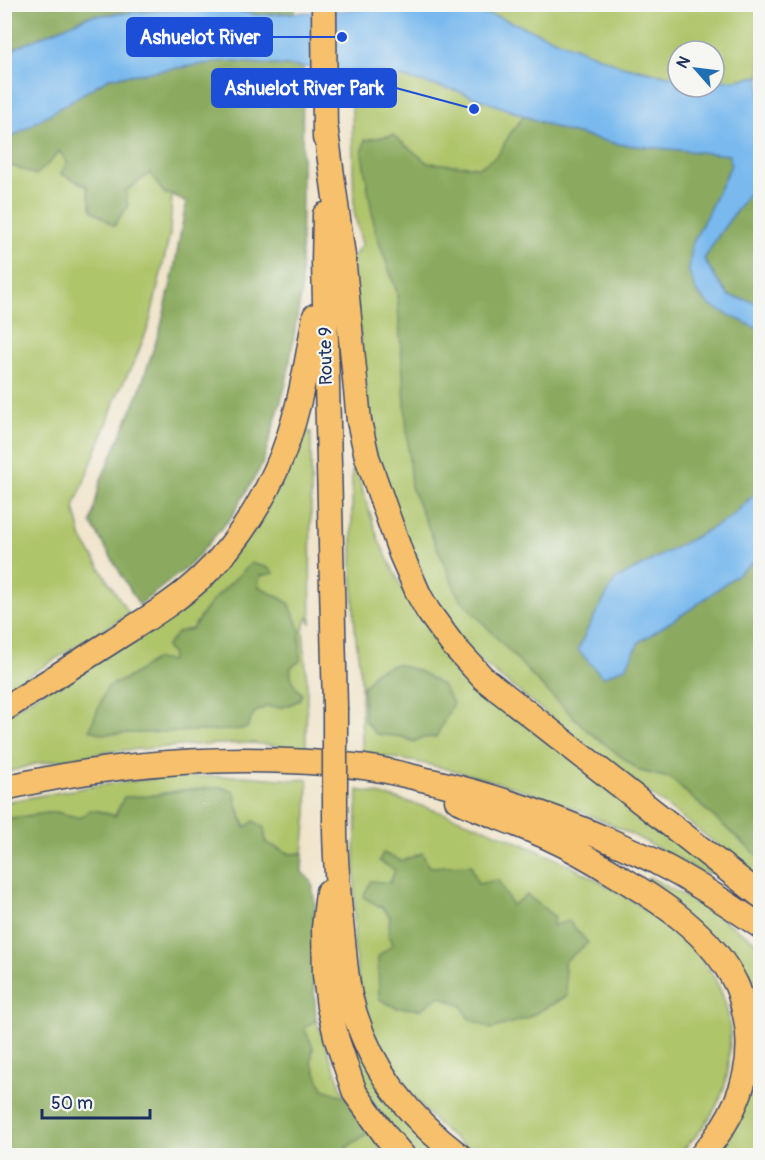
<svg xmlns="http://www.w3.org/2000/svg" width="765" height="1160" font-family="Pangolin,sans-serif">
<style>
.green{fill:#afc56a;stroke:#657a64;stroke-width:1.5}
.forest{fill:#8baa5e;stroke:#536c5e;stroke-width:1.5}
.water{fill:#79b9ee;stroke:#4a74a6;stroke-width:1.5}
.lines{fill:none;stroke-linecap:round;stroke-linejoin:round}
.highway-casing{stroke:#3b4a6e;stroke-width:27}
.highway{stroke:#f7c06c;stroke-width:24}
.highway-bridge-casing{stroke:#3b4a6e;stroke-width:27;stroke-linecap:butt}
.highway-bridge{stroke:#f7c06c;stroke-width:24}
.labels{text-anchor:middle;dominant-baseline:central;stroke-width:4.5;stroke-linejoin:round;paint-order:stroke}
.street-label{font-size:18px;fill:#1b2f5e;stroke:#f6f6f2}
.leader{fill:none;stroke:#1d4ed8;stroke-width:2}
.callout-dot{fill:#1d4ed8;stroke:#f6f6f2;stroke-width:2}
.callout{fill:#1d4ed8;stroke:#1d4ed8;stroke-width:2}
.callout-label{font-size:20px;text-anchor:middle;font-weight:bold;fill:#fff}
</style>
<rect width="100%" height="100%" fill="#f6f6f2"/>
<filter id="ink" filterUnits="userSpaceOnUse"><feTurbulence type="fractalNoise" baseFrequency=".0167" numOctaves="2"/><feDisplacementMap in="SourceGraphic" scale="12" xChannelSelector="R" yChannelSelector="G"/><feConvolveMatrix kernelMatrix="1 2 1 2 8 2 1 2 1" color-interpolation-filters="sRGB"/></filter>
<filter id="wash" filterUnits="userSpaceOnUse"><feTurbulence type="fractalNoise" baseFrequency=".008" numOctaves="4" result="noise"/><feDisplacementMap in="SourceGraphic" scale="24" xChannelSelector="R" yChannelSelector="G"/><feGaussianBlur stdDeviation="1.35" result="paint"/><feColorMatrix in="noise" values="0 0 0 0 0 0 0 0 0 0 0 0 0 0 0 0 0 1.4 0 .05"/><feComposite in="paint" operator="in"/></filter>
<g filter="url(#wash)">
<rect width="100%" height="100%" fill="#f0e4cb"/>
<path class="green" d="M350 5H760V76L736 80 714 81V51H678V78L638 69 755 328 760 330V489L729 519 615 580 587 630 578 650 639 642 694 607 760 557V830L583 671 439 294 379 242 397 292 404 380 538 682 587 730 640 771 670 778 760 858V880L722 848 592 750 469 652 430 600 371 443 352 259 362 244 354 212Z
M59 150 67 162 61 174 87 186 92 210 126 191 150 173 165 194H172L170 234 149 325 136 358 115 399 109 418 74 507 82 539 129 614 5 690 4 162 12 166 51 161Z
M304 431 311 432C312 496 309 560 311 624L308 617 303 629 307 682 306 749 252 743 193 745 116 751 35 764 5 773V715L171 610Z
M356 470 379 541 406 596 420 616 712 873H703C669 854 636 835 601 820 552 798 500 782 448 769 420 763 391 755 362 756L361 680 355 630 352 569V471Z
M244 776 294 780 308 779 307 814 303 853 291 854 266 843 264 828H246L236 803 235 792 183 790 149 796 117 812 115 816 98 811 80 819 56 812 5 819V802L94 786 166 777Z
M358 790C412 800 463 819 513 840 567 862 621 889 667 926 678 935 691 945 700 957 724 987 733 1016 729 1054 729 1061 729 1069 727 1076 721 1108 700 1133 678 1155H479L466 1147 439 1126 398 1080 383 1053 364 1008 358 978 354 944 355 853Z
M649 877 688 898 760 944V1155H708L736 1113 745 1000 645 886Z
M337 941 358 1038 451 1155 414 1156 379 1112 346 1053Z
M316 1020 345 1097 323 1090 311 1061 313 1047 303 1028Z
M367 1127 380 1148 387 1155 344 1156 347 1147 365 1135Z"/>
<path class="forest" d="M5 5H295V13L258 15 211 6 89 16 5 53Z
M225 61 303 67 301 294 286 384 262 465 232 516 191 564 139 605 91 523 100 482 138 395 161 326 173 275 186 203 172 194H165L150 173 126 191 128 206 114 226 92 210 87 186 61 174 67 162 59 151 51 161 36 175 12 166 5 162 4 141 109 78Z
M524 116 565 131 618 144 730 155 731 165 692 245 689 272 755 328 760 330V489L729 519 615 580 587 630 578 650 626 667 639 642 694 607 760 557V858L670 778 640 771 587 730 538 682 458 596 411 487 397 292 375 230 362 154 365 140 393 135 428 163 480 167 498 155 510 134Z
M760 178V303L729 296 716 279 704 259 718 236Z
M251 563 268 568 274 573 260 576 258 586 289 603 300 630V661L291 667C289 678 294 686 302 694L299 700C289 706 278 710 267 706L254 713 247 728 232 730 103 734 90 730 93 721 107 687 129 677 156 659 171 661 172 655 166 647 178 632 192 629 210 603Z
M396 664 419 671 442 685 453 703 436 737 421 738 414 742 403 737 376 734 365 721 363 687 376 671Z
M221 787 235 792 236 803 245 828 254 821 264 828 266 843 291 854 303 853 302 872 312 882 315 905 314 986 316 1020 304 1028 313 1047 311 1061 323 1089 352 1099 367 1127 365 1135 347 1147 344 1155H5L4 819 56 812 80 818 89 810 98 811 115 816 124 797 149 796 183 790Z
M383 853 402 861 422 853 429 867 471 865 478 884 498 880 512 905 527 895 555 917 552 926 569 921 588 943 564 962 567 996 525 1019 491 1029 468 1018 462 1006 440 996 421 1009 397 1008 379 999 378 957 393 944 388 934 390 917 383 908 363 897 371 881 390 883 395 870 379 861Z"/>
<path class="water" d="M211 6 258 15 421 6 496 16 622 66 678 78V87H714V81L736 80 760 76V178L718 236 704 259 716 279 729 296 760 303V330L709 305 697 292 689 272 692 245 731 165 729 155 618 144 565 131 458 91 383 73 225 61 109 78 5 141 4 53 89 16Z
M760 489V557L694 607 639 642 626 667 603 677 578 650 587 630 615 580 729 519Z"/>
</g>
<g filter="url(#ink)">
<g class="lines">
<defs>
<path id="highway" d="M324 4 325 138
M325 124 343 256 359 421 367 457 401 554 419 595 428 611 452 644 483 678 760 895
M325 215 324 263 335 707
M4 709C40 687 76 664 112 641 143 621 174 603 201 578 233 548 258 510 276 470 298 422 306 368 315 316
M4 788C122 761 245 753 364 767 387 770 409 776 431 781 496 796 554 816 615 843 630 850 646 856 660 864 695 882 728 904 760 926
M457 800C487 814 519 824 549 838 571 848 592 860 613 873 660 901 711 933 736 984 741 994 743 1007 746 1019 756 1070 735 1117 701 1156
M335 826C335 858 338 890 341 922 344 947 345 972 350 996 366 1063 405 1115 460 1156
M328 892 324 928 325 975 329 1007 337 1040 355 1093 386 1136 403 1156"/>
</defs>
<use href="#highway" class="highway-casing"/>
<use href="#highway" class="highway"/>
<defs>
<path id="highway-bridge" d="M335 826V707"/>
</defs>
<use href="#highway-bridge" class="highway-bridge-casing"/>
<use href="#highway-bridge" class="highway-bridge"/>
</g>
</g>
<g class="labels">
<g class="street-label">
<text transform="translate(326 356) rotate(-91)">Route 9</text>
</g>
</g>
<path class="leader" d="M342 37L272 37M474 109L396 88"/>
<g class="callout-dot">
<circle cx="342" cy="37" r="6"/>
<circle cx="474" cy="109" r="6"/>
</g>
<g class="callout">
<rect x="127" y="18" width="145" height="38" rx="6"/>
<rect x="212" y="69" width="184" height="38" rx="6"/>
</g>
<g class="callout-label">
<text x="200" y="44">Ashuelot River</text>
<text x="304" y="95">Ashuelot River Park</text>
</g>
<rect width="765" height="1160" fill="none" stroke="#f6f6f2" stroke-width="24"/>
<g transform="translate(696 69) rotate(298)"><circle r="28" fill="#f6f6f2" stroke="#9ea6b7" stroke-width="1.5"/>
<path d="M0-4.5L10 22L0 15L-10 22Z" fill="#1f6fb2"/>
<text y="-9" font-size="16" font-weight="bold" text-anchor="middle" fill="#1b2f5e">N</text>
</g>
<path d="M42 1109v9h108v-9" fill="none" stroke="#1b2f5e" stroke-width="3"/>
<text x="51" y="1109" font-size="18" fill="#1b2f5e" stroke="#f6f6f2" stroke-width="4.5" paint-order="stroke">50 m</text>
</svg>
